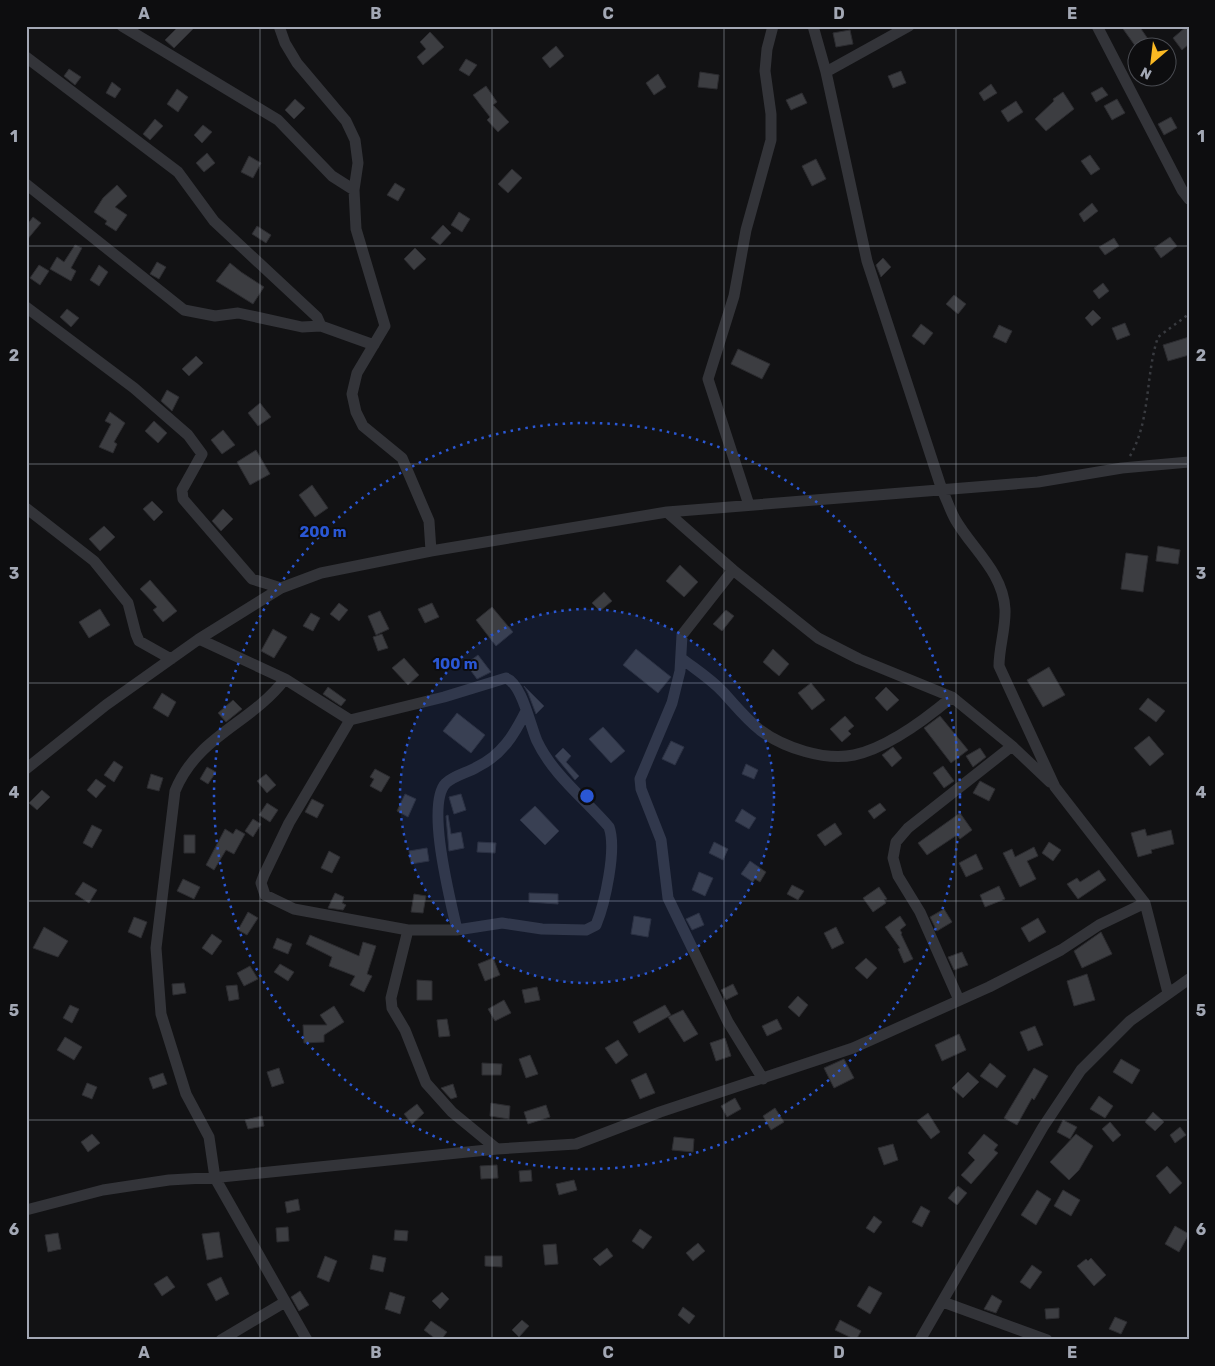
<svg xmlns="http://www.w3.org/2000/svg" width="1215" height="1366" font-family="Rubik,sans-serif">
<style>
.building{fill:#3c3d41;stroke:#2c2c30}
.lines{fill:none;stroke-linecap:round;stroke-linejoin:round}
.path{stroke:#393b40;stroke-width:2.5;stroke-dasharray:2.5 4;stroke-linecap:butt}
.street{stroke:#333439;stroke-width:11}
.grid{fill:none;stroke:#a3a8b5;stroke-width:1;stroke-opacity:0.55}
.ring{fill:none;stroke:#2a57d4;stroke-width:2.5;stroke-dasharray:2.5 5}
.centre{fill:#2a57d4;stroke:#0d0d0f;stroke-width:2.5}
.ring-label{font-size:15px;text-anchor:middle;font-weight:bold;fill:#2a57d4;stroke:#0d0d0f;stroke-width:4;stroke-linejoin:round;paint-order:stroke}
.neatline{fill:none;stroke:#a3a8b5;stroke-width:2}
.grid-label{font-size:16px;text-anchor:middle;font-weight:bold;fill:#a3a8b5}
</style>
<rect width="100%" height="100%" fill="#121214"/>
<path class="building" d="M179 26H196L174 48 165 40Z
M1121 26H1139L1148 39 1136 47Z
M1187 26 1189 44 1182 50 1173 38Z
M850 30 853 44 836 47 833 33Z
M430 32 444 47 423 65 417 57 426 49 420 42Z
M556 46 564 56 550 68 542 58Z
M466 59 477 65 469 76 459 70Z
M69 69 81 77 75 85 64 76Z
M901 71 906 83 893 88 888 76Z
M700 72 719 75 717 89 698 87Z
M658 74 666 87 654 95 646 83Z
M112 82 121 89 115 98 106 93Z
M991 84 997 93 984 101 979 93Z
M486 86 497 102 493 105 509 122 498 132 487 120 490 117 473 95Z
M1102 87 1108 95 1096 102 1091 93Z
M177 89 188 97 178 112 167 104Z
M1063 92 1074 109 1046 131 1035 119 1054 101 1053 99Z
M802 93 807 103 791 110 786 100Z
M295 99 305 108 294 119 285 110Z
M1117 99 1125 113 1112 120 1104 106Z
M1016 101 1023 112 1008 122 1001 111Z
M1171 117 1177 128 1164 135 1158 124Z
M155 119 163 126 150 140 143 134Z
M203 125 212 132 202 143 194 135Z
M207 153 215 163 204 172 196 163Z
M1090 155 1100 169 1091 175 1081 161Z
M249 156 261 163 253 178 241 172Z
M816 159 826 179 812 186 802 166Z
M512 169 522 178 508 193 498 184Z
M395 183 405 189 398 201 387 195Z
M117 185 127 196 115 207 127 215 116 231 105 224 107 221 94 212 103 198Z
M1092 203 1098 211 1084 222 1079 214Z
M459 212 470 219 462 232 451 225Z
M33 217 41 223 26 241V226Z
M443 225 451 233 440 245 431 238Z
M257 226 271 235 266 243 252 234Z
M1170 237 1177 246 1161 258 1154 248Z
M1114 238 1119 246 1105 255 1099 247Z
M75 245 82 248 71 268 76 271 71 281 50 269 57 257 64 262Z
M415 248 426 259 414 270 404 259Z
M883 258 891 267 881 277 876 265Z
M157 262 166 267 159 279 150 274Z
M230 263 241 272 264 287 253 304 216 281Z
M39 265 49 271 40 285 30 278Z
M99 265 108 272 99 286 90 280Z
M1103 283 1109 291 1099 299 1093 291Z
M954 295 966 304 958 314 946 304Z
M67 309 79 318 71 327 60 317Z
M1093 310 1101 318 1092 326 1085 318Z
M1125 323 1130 335 1117 340 1112 328Z
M921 324 933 333 924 345 912 336Z
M999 325 1012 331 1006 343 993 337Z
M1189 337V355L1168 361 1163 345Z
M738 349 770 364 762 379 731 364Z
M196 356 203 363 189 376 182 369Z
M167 390 179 397 172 411 161 401Z
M260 403 271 417 258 426 248 413Z
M110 412 125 423 114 442 117 444 113 453 99 447 111 424 105 421Z
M154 421 167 433 158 443 145 431Z
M223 430 235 445 222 454 211 440Z
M256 450 270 474 250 485 237 462Z
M312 485 328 508 315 517 299 495Z
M152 501 163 512 154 521 143 509Z
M223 509 233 519 221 531 212 521Z
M104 526 115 537 100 551 89 539Z
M1158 546 1180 550 1178 564 1156 561Z
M1126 553 1148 556 1143 592 1121 589Z
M680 565 698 582 684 597 666 581Z
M150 580 177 611 163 622 153 610 157 607 140 589Z
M604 592 612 601 600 611 592 603Z
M339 603 348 610 339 621 330 614Z
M432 603 439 617 425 623 418 609Z
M492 607 513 632 496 646 476 620Z
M100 609 110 625 89 638 79 622Z
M726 610 734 616 722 631 713 624Z
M380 611 389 629 376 635 368 616Z
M311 613 320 618 313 631 303 626Z
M273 629 287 637 274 658 261 651Z
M382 634 388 648 378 651 373 637Z
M636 649 671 677 658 693 623 665Z
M773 649 789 664 779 676 763 662Z
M478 655 491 672 477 679 466 664Z
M404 658 419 675 408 685 392 668Z
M1049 667 1065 695 1043 707 1027 680Z
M811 683 825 700 812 710 798 693Z
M524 686 544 706 536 714 528 693Z
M328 687 346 700 341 706 323 694Z
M886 687 899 700 887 711 875 698Z
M162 693 176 702 168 717 153 708Z
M1148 698 1165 711 1156 722 1139 709Z
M233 700 242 709 226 722 218 713Z
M457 713 485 735 471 753 443 731Z
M845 716 854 726 848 731 851 734 842 742 830 729Z
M940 716 968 750 951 763 924 728Z
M603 727 625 751 611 763 589 739Z
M1149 736 1164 754 1150 766 1134 748Z
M671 741 684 747 675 765 662 759Z
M893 747 902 758 892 767 882 755Z
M563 748 571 756 566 762 579 776 575 780 555 756Z
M980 748 986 757 973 767 966 756Z
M114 761 123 767 114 782 104 775Z
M746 764 758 770 754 779 742 774Z
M943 766 954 781 944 788 933 773Z
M207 767 216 772 208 784 200 779Z
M375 769 390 777 381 792 370 786 374 779 370 777Z
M151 774 163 778 159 791 147 788Z
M266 774 276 785 267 793 257 781Z
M96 779 106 786 96 798 87 790Z
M980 781 995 789 989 801 973 793Z
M42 790 50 797 37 810 29 803Z
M405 794 416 799 408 817 397 811Z
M461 794 466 810 454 814 449 797Z
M312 799 324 805 317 818 305 812Z
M267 803 278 810 270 822 259 815Z
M880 803 886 810 874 819 868 811Z
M535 806 559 831 545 845 520 820Z
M742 809 756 818 749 829 735 821Z
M960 813 972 830 960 839 957 835 927 855 918 843Z
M448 815 451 834 461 832 464 848 449 851 446 816Z
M253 819 261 824 253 837 245 831Z
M835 823 842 834 825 846 817 835Z
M92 825 102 830 92 848 83 843Z
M225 829 233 834 236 829 245 834 234 854 226 850 214 870 206 865Z
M1145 829 1147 836 1171 830 1174 844 1151 850 1152 853 1138 857 1131 833Z
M184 835H195V853H184Z
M478 842 496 843 495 853 477 852Z
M714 842 728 849 723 860 709 853Z
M1049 842 1061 850 1053 861 1042 853Z
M1034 847 1038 856 1027 861 1036 879 1020 887 1003 853 1012 849 1015 857Z
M427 848 429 861 411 864 409 851Z
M329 851 340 857 332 873 321 868Z
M976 854 983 869 966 877 959 863Z
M750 861 766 872 760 882 755 879 753 882 741 874Z
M1099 870 1106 880 1078 899 1067 884 1077 878 1080 882Z
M699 872 713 878 705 896 692 890Z
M183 879 200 887 194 899 177 891Z
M83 882 97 890 89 903 75 894Z
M792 885 804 891 798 900 787 894Z
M999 886 1005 899 985 907 980 895Z
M879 887 887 899 884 900 886 903 873 912 863 898Z
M335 893 344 897 342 903 346 905 343 910 328 908Z
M529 893 558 894V904L529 902Z
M414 894 426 896 423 913 411 912Z
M944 909 952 922 937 931 930 917Z
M248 912 258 918 247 935 238 930Z
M699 913 704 925 692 930 686 919Z
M634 916 651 919 648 937 631 934Z
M900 916 906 925 900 930 902 933 901 934 913 959 904 963 898 949 900 948 885 927Z
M134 917 147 922 141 938 128 932Z
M1038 918 1046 932 1029 942 1021 928Z
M44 927 68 941 58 957 33 948Z
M836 927 844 943 832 949 824 933Z
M1101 932 1112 954 1082 968 1074 951Z
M212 934 222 941 212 955 202 948Z
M310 935 359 956 363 942 376 946 367 974 372 976 364 992 350 985 355 976 329 966 332 957 306 944Z
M277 938 292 944 288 954 273 948Z
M962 952 968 965 954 970 948 957Z
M493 958 500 975 485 981 478 964Z
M866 958 877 968 867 979 855 968Z
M280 964 294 972 288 981 274 972Z
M250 966 258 979 244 986 237 973Z
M1087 974 1095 1000 1074 1006 1067 981Z
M417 980 432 981V1000H417Z
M184 983 186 993 173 995 172 984Z
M733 984 738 994 726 1000 721 990Z
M237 985 239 999 229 1001 226 986Z
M537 987 540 1000 525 1003 522 990Z
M798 996 808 1005 799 1017 788 1007Z
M504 1000 511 1013 495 1021 488 1009Z
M70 1005 79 1009 72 1023 63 1018Z
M665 1005 671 1015 639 1033 633 1022Z
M334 1006 344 1022 324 1035V1042L304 1043 303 1025H327L320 1015Z
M683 1010 698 1034 684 1042 668 1017Z
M447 1019 450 1036 439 1037 437 1020Z
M777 1019 782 1029 767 1036 762 1026Z
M1035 1026 1043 1045 1028 1051 1020 1032Z
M959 1034 966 1050 942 1061 935 1045Z
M65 1037 82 1047 74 1060 57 1050Z
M725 1038 731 1056 716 1061 710 1043Z
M618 1040 628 1055 616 1064 605 1048Z
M530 1055 538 1074 526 1078 519 1059Z
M844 1059 854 1078 834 1088 824 1068Z
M1121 1059 1140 1070 1132 1084 1113 1072Z
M482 1063 502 1064 501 1075H482Z
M990 1063 1006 1076 997 1088 980 1076Z
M279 1068 284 1083 272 1087 267 1072Z
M1034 1068 1048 1076 1034 1100 1032 1098 1017 1125 1004 1118Z
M968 1072 979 1082 963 1098 952 1088Z
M163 1073 167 1084 153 1089 149 1078Z
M646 1073 655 1093 640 1099 631 1080Z
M87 1083 97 1087 92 1099 82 1095Z
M453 1084 457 1097 451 1099 441 1088Z
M1099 1096 1113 1106 1105 1118 1090 1109Z
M735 1098 741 1109 727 1117 721 1106Z
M491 1103 510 1106 509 1119 490 1116Z
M417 1104 424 1113 412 1124 404 1114Z
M546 1105 550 1117 528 1124 524 1112Z
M775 1108 784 1122 771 1130 763 1116Z
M1153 1112 1164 1122 1155 1131 1145 1122Z
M928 1113 940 1132 931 1139 917 1121Z
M262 1116 264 1126 248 1129 245 1120Z
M1063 1120 1077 1127 1070 1139 1057 1132Z
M1110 1122 1121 1135 1113 1142 1102 1129Z
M1180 1127 1186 1135 1175 1143 1170 1135Z
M92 1134 100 1143 88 1152 81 1142Z
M984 1134 998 1145 994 1150 998 1153 971 1184 961 1175 975 1160 968 1153Z
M1076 1134 1093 1146 1079 1170 1069 1180 1050 1162Z
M674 1137 694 1139 693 1152 672 1150Z
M893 1144 898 1160 884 1165 878 1148Z
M497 1165 498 1178 481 1179 480 1166Z
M1167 1166 1182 1183 1170 1194 1156 1176Z
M531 1170 532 1181 520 1182 519 1171Z
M574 1180 577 1190 559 1195 556 1184Z
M958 1186 967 1193 957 1205 948 1198Z
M1037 1190 1051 1199 1036 1225 1021 1215Z
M1063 1190 1080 1200 1071 1216 1054 1206Z
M298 1199 300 1210 287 1213 285 1202Z
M921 1206 930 1211 922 1227 912 1222Z
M874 1216 882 1222 874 1233 866 1228Z
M1175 1226 1189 1234 1179 1252 1165 1244Z
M288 1227 289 1241 277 1242 276 1228Z
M640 1229 652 1237 643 1249 632 1241Z
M395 1230 408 1231 407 1241 394 1240Z
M219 1232 223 1257 207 1260 202 1234Z
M58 1233 61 1249 48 1252 45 1235Z
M698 1243 705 1251 693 1261 686 1253Z
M556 1244 558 1264 545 1265 543 1245Z
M607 1248 613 1256 600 1266 593 1259Z
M373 1255 386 1258 383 1272 370 1269Z
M325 1256 337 1261 329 1282 317 1277Z
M485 1256H502V1267L485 1266Z
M1091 1258 1106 1275 1094 1286 1077 1266 1086 1259 1088 1261Z
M1032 1265 1042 1272 1030 1289 1020 1282Z
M167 1276 175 1287 162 1296 154 1284Z
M221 1277 229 1294 216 1301 207 1284Z
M869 1286 882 1293 870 1314 857 1306Z
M300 1291 309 1305 299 1311 291 1297Z
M390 1292 405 1297 400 1314 385 1309Z
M442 1292 449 1299 440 1309 432 1301Z
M992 1295 1002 1301 996 1313 984 1309Z
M683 1307 695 1316 689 1324 678 1315Z
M1059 1308V1318L1046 1319 1045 1309Z
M1115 1317 1127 1322 1121 1334 1109 1329Z
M522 1320 529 1326 519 1337 512 1330Z
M840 1320 861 1331 856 1340 835 1330Z
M431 1321 447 1332 441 1340H437L424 1330Z"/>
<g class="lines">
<path class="path" d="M1130 456C1151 420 1145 376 1158 337L1189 314"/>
<path class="street" d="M122 26 278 120 332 176 354 190
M279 26 285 43 297 63 346 121 355 140 358 163 354 190 356 229 385 326 357 373 352 394 356 412 363 426 402 458 429 521 431 551
M813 26 826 72 867 261 942 490C947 500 950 510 955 519 972 549 1003 572 1005 609 1006 628 999 647 999 666L1055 787 1145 903 1168 993
M1097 26 1182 190 1189 199
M26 57 178 172 214 221 317 317 321 326
M826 72 909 26
M26 184 184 310 215 316 238 313 302 327 321 326 374 345
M26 307 134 388 188 435 202 454 182 490 183 499 252 579 281 588
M749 505 708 379 734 296 746 230 771 140V114L765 71 767 49 773 26
M26 508 94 561 128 603 136 634 139 641 171 659
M667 512 733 570 818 638 859 659 952 697 1012 746 1050 782
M733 570 682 635 680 671 672 703 640 779 641 789 661 840 668 898 728 1022 763 1079
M199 639 285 679C251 724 198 735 175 791L156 948 161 1014 186 1094 209 1137 215 1178 307 1340
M681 658C695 669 711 679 723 692 735 705 746 719 760 730 784 748 825 761 854 755 887 748 927 718 952 697
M506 678C522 684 530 725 537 741 553 775 586 800 609 827 617 849 605 903 596 925L586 930 542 929 502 923 457 930H408L294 909 265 895 261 883 264 875 289 823 350 720 444 697Z
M285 679 350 720
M26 769 106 705 199 639 281 588 321 573 431 551 667 512 1038 482 1122 468 1189 462
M408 930 391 998 392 1008 405 1030 426 1083 452 1112 497 1149
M457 930C451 902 425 804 446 783 455 775 467 773 477 767 502 755 514 735 526 711
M959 1000 920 912 898 876 893 858 896 842 908 828 1012 746
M26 1210 103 1190 169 1180 221 1177 497 1149 576 1144 660 1112 853 1048 989 987 1061 950 1099 925 1145 903
M943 1302 1047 1340
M221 1340 285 1302
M920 1340 1043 1127 1081 1070 1130 1021 1189 979"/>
</g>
<path class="grid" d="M260 26V1340M492 26V1340M724 26V1340M956 26V1340M26 246H1189M26 464H1189M26 683H1189M26 901H1189M26 1120H1189"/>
<circle cx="587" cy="796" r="187" fill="#2a57d4" fill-opacity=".12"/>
<g class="ring">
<circle cx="587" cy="796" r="187"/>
<circle cx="587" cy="796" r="373"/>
</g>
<circle cx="587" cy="796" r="8" class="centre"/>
<g class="ring-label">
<text x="323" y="537">200 m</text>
<text x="455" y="669">100 m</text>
</g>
<rect width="1215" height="1366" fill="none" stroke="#0d0d0f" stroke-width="55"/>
<g transform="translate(1152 62) rotate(208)"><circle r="24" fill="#0d0d0f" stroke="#494b51"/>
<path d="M0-4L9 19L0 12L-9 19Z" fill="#fbb923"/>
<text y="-8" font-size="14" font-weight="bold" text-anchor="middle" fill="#a3a8b5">N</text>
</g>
<rect x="28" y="28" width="1160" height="1310" class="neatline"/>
<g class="grid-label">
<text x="144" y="19">A</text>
<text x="376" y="19">B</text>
<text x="608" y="19">C</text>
<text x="839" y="19">D</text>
<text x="1072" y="19">E</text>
<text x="14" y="142">1</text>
<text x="1201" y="142">1</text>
<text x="14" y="361">2</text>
<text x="1201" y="361">2</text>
<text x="14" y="579">3</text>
<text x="1201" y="579">3</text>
<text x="14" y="798">4</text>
<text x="1201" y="798">4</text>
<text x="14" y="1016">5</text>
<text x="1201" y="1016">5</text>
<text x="14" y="1235">6</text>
<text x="1201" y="1235">6</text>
<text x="144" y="1358">A</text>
<text x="376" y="1358">B</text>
<text x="608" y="1358">C</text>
<text x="839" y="1358">D</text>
<text x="1072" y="1358">E</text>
</g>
</svg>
